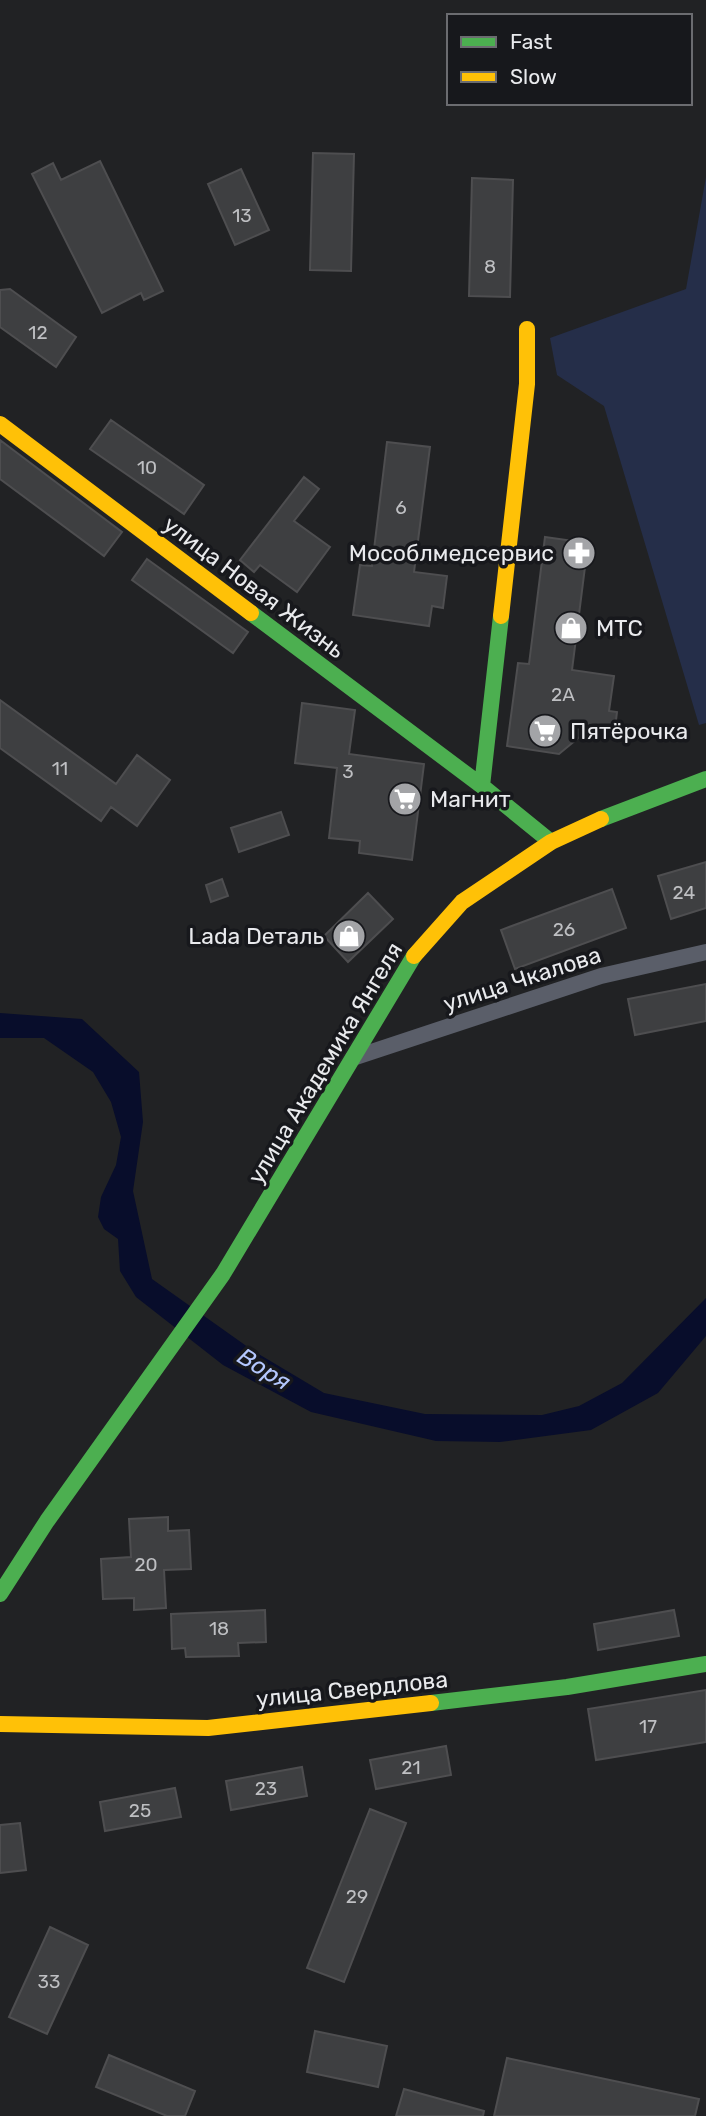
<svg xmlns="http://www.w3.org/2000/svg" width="706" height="2116" font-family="Rubik,sans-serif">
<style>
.green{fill:#252e49}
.water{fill:#080d2b}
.building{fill:#3e3f41;stroke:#4e4e50;stroke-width:2}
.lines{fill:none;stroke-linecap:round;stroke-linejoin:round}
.street{stroke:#5a5e69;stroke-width:16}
.fast{stroke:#4caf50;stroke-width:16}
.slow{stroke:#ffc107;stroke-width:16}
.labels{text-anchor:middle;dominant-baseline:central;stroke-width:7;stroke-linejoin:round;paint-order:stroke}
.number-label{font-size:19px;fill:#bebfc2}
.poi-label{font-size:23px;fill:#e9eaed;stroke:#17181c;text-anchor:start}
.street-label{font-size:23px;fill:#e9eaed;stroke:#17181c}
.water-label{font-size:24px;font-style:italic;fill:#b4c7fd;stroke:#17181c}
</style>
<rect width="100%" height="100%" fill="#212224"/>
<path class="green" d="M706 177V723L699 725 604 406 557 375 550 338 686 289Z"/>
<path class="water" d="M0 1013 82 1019 139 1072 143 1122 133 1191 152 1279 252 1350 324 1393 425 1414 542 1415 579 1406 622 1383 706 1298V1336L658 1393 591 1430 500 1442 436 1441 311 1412 223 1365 136 1297 120 1271 118 1239 104 1229 98 1217 101 1197 116 1165 121 1137 111 1102 93 1072 44 1038H0Z"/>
<path class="building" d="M313 153 354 154 351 271 310 270Z
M100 161 163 291 144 300 141 293 102 313 32 174 53 163 61 180Z
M241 169 269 230 235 245 208 184Z
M472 178 513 180 510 297 469 296Z
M10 289 76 337 56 367 0 327V290Z
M111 420 204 485 184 514 90 449Z
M0 440 122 532 104 556 0 479Z
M387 442 430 447 414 572 447 576 443 608 432 606 429 626 353 615 360 565 372 566Z
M304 477 319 489 294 521 330 547 297 592 260 565 254 572 240 560Z
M545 537 588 543 572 670 614 676 609 711 617 712 615 728 594 725 559 754 507 746 518 663 529 664Z
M147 559 248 632 233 653 132 580Z
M0 700 116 784 137 755 170 780 137 826 111 807 101 821 0 748Z
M302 703 355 710 349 754 424 764 412 860 359 853 360 841 329 838 337 768 295 763Z
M281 812 289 835 239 852 231 828Z
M706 862V908L671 919 658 876Z
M222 879 228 896 211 902 206 885Z
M612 889 626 928 515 969 501 930Z
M368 893 393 919 348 962 324 936Z
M706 984V1021L635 1035 628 999Z
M168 1517V1531L189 1530 191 1569 164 1570 166 1608 134 1610V1598L103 1599 101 1559 131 1557 129 1519Z
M265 1610 266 1642 238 1643 239 1656 186 1657 185 1648 172 1649 171 1614Z
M674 1610 679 1636 598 1650 594 1624Z
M706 1690V1742L596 1760 588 1709Z
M446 1746 451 1775 376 1789 370 1760Z
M302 1767 307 1796 231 1810 226 1781Z
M175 1788 181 1817 105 1831 100 1802Z
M370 1809 406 1823 344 1982 307 1968Z
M20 1823 26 1870 0 1873V1825Z
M50 1927 88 1945 47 2034 9 2017Z
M315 2031 387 2046 378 2087 307 2072Z
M109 2055 195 2091 185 2116H167L96 2087Z
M507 2058 699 2099 695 2116H494Z
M404 2089 484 2111 483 2116H396Z"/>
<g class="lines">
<path class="street" d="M353 1058 601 976 706 952"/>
<path class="fast" d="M251 613 482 786
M501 616 482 786 551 842
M601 819 706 779
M0 1594 47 1521 223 1274 414 956
M431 1703 567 1687 706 1664"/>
<path class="slow" d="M0 424 251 613
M501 616 527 384V329
M414 956 462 902 551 842 601 819
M0 1724 208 1728 431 1703"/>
</g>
<defs>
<symbol id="pharmacy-disc" viewBox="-11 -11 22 22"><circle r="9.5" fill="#a3a4a7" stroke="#17181c"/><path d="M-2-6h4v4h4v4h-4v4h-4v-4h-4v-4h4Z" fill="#fff"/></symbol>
<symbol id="shop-disc" viewBox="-11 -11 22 22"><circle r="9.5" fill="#a3a4a7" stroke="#17181c"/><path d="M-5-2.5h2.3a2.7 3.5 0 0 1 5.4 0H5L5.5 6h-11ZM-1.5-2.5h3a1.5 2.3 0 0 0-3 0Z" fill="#fff"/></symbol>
<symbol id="supermarket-disc" viewBox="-11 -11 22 22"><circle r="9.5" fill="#a3a4a7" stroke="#17181c"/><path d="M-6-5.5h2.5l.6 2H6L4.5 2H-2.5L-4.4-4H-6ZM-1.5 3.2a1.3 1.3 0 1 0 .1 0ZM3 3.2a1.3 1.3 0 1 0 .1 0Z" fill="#fff"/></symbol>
</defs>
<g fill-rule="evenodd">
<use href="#pharmacy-disc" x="560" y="534" width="38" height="38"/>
<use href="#shop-disc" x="552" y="609" width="38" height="38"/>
<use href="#supermarket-disc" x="526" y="712" width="38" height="38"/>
<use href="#supermarket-disc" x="386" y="780" width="38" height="38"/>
<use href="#shop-disc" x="330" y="917" width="38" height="38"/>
</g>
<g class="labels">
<g class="number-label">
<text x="242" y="215">13</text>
<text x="490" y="266">8</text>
<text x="38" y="332">12</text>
<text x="147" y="467">10</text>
<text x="401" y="507">6</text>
<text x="563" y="694">2А</text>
<text x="60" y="768">11</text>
<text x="348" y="771">3</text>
<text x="684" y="892">24</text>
<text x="564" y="929">26</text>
<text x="146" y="1564">20</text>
<text x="219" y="1628">18</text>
<text x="648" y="1726">17</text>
<text x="411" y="1767">21</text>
<text x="266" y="1788">23</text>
<text x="140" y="1810">25</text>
<text x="357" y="1896">29</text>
<text x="49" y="1981">33</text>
</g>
<g class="poi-label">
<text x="554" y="553" text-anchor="end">Мособлмедсервис</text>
<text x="596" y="628">МТС</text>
<text x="570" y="731">Пятёрочка</text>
<text x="430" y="799">Магнит</text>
<text x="324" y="936" text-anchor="end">Lada Dеталь</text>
</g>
<g class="street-label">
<text transform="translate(254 587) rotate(37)">улица Новая Жизнь</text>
<text transform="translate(522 979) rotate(-18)">улица Чкалова</text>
<text transform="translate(325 1063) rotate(-59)">улица Академика Янгеля</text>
<text transform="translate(352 1689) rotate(-6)">улица Свердлова</text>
</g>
<g class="water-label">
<text transform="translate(264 1369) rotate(32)">Воря</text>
</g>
</g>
<rect x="447" y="14" width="245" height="91" fill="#17181c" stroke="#6b6c70" stroke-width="2"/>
<rect x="461" y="37" width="35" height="10" fill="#4caf50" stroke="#6b6c70" stroke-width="2"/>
<text x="510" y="49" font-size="21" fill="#e9eaed">Fast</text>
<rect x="461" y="72" width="35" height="10" fill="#ffc107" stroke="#6b6c70" stroke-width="2"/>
<text x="510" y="84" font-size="21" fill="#e9eaed">Slow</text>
</svg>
